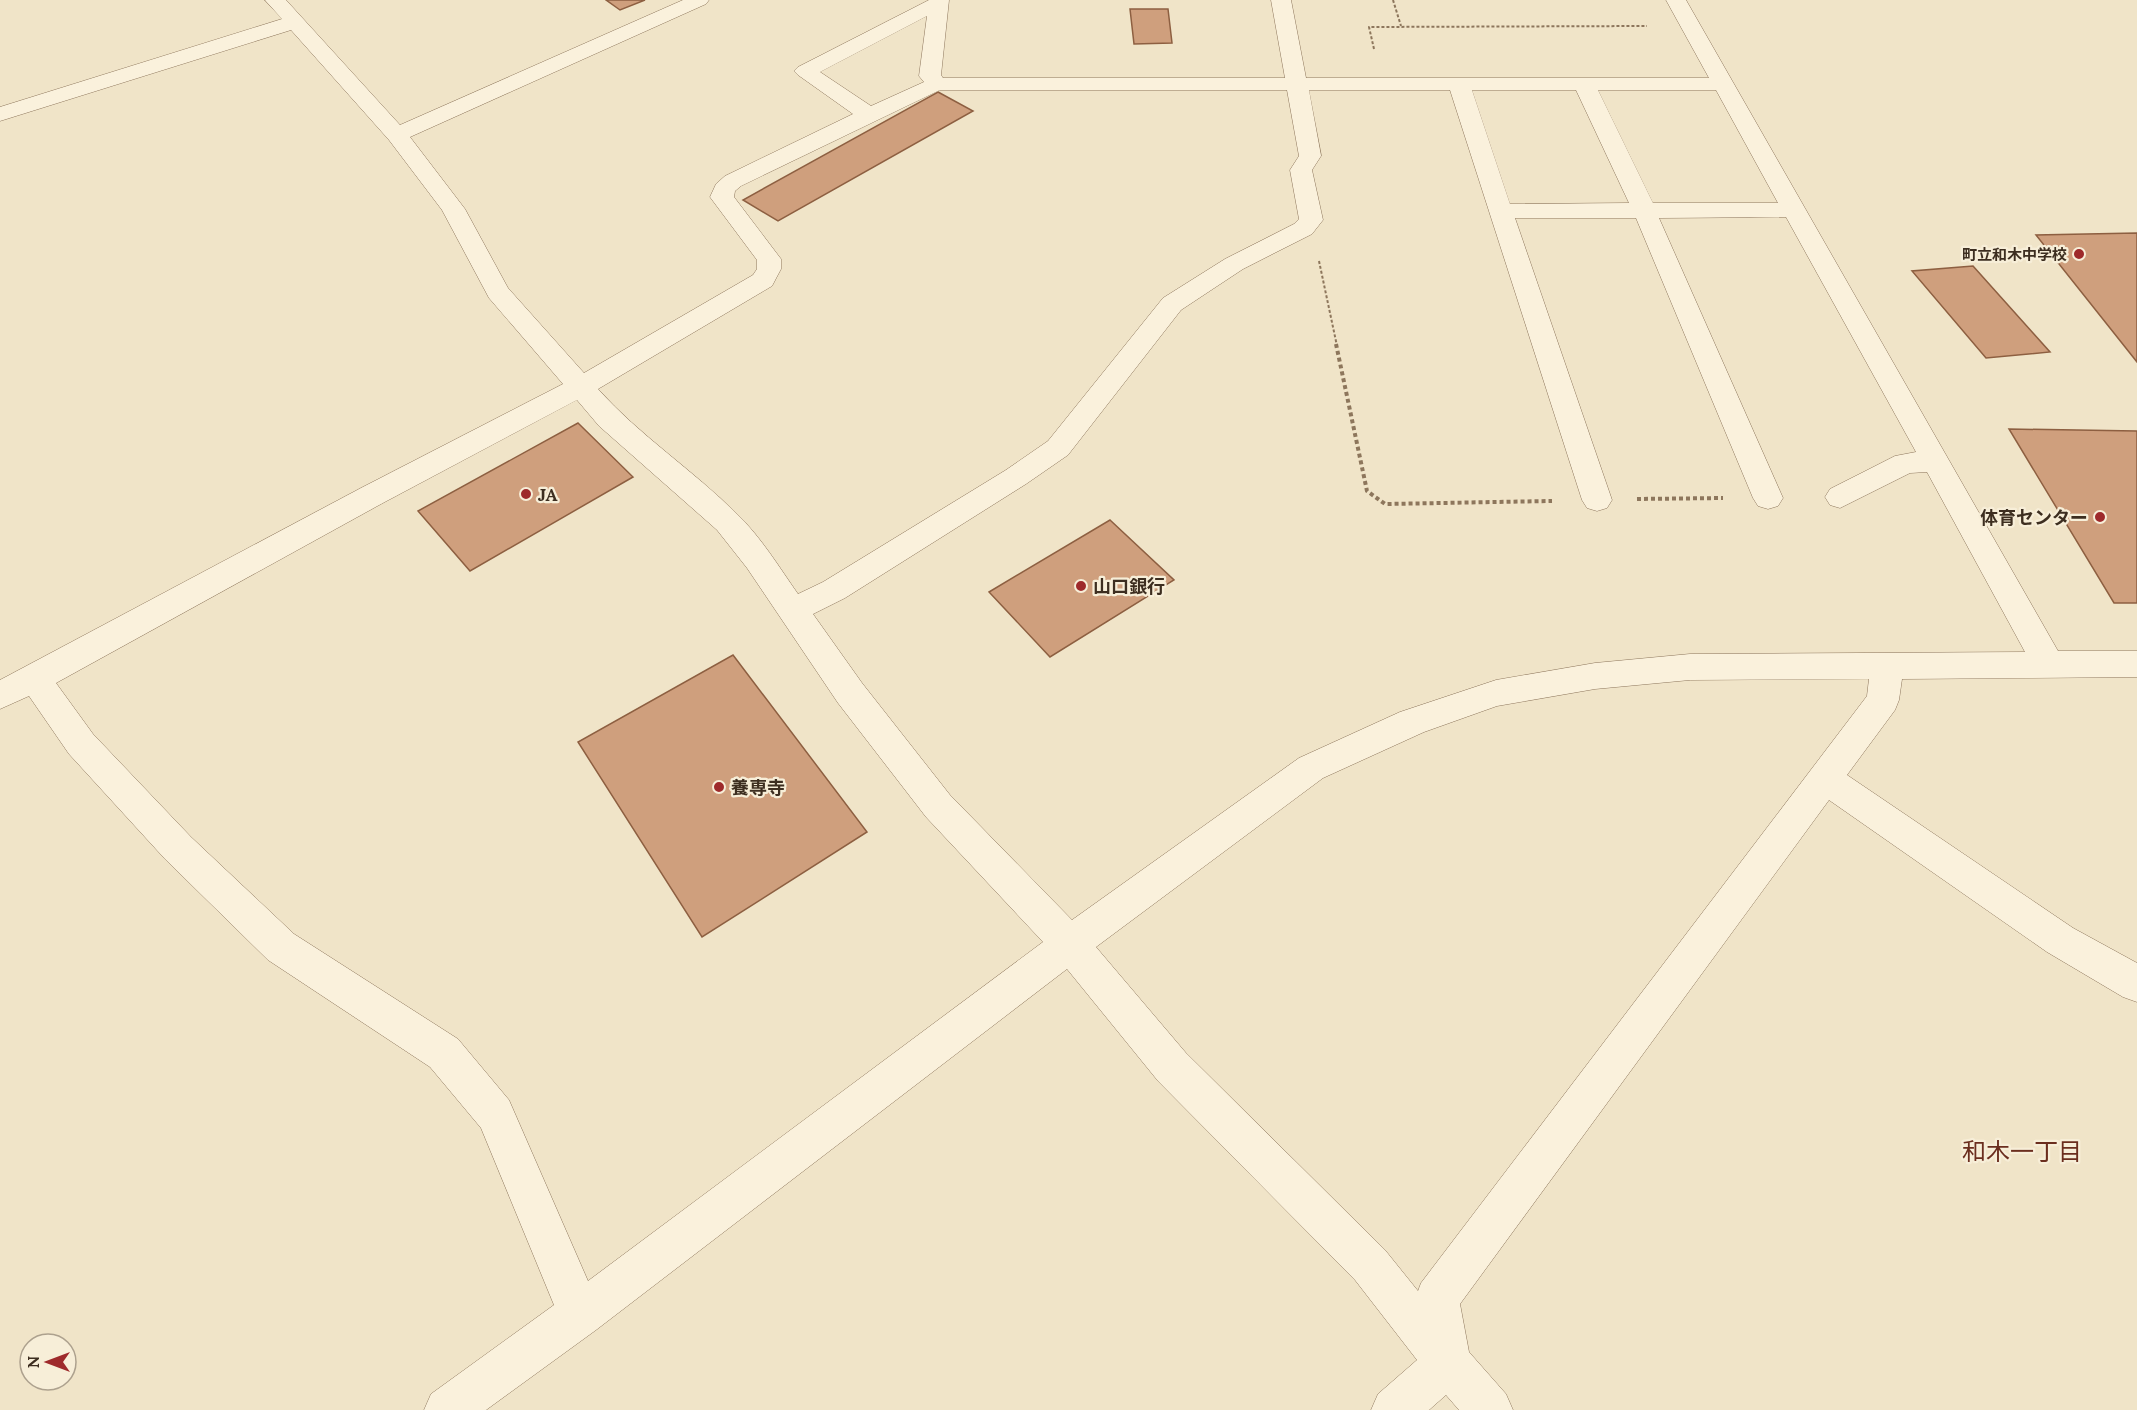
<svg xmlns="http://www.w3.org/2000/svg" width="2137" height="1410" font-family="Lora,'Noto Sans JP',serif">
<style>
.building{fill:#cf9f7d;stroke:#8d5f41;stroke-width:1.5}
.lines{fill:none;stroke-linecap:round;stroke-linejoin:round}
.minor-casing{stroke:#8d765c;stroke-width:1}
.path-far1{stroke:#8d765c;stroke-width:2;stroke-dasharray:3 2;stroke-linecap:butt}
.path{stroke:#8d765c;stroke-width:4;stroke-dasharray:4 3;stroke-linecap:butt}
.minor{fill:#faf1dc;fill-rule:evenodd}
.poi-dot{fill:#9e2a2b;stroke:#f7eed8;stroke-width:2}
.labels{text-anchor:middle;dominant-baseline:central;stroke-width:4.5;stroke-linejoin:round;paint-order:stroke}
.far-poi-label{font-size:15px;font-weight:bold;fill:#3d2e20;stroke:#f7eed8;text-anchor:end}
.poi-label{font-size:18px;font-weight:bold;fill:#3d2e20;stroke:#f7eed8;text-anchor:start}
.near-neighbourhood-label{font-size:24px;fill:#6b2e1e;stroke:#f7eed8}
</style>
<rect width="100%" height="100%" fill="#f0e4c8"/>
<path class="building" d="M606 0H645L620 10Z
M1130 9H1168L1172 43 1134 44Z
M938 92 973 111 778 221 743 200Z
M2137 233V362L2036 235Z
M1973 266 2050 352 1986 358 1912 271Z
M578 423 633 477 470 571 418 511Z
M2009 429 2137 431V603H2114Z
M1110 520 1174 580 1050 657 989 592Z
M733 655 867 832 702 937 578 742Z"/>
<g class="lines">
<defs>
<path id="minor" d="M265 0H286L400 125 683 0H709L706 4 410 137 465 209 508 288 584 373 753 275 757 269V260L710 197 716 184 725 176 853 114 798 75 794 71 798 67 929 0H949L941 75 943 78H1285L1271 0H1291L1306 78H1709L1666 0H1686L2058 651H2137V677L1902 679 1899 700 1895 710 1847 775 2073 928 2137 963V1002L2123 997 2047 952 1829 800 1460 1304 1469 1352 1506 1394 1513 1410H1459L1446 1395 1429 1410H1371L1378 1394 1417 1360 1355 1280 1158 1081 1067 969 596 1330 486 1410H424L431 1394 554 1305 481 1128 430 1067 268 960 165 859 69 754 29 696 0 709V680L361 488 563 384 489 298 442 210 389 140 291 30 0 121V107L282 19ZM927 16 919 76 924 82 871 106 820 72ZM940 90H1287L1299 156 1290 170 1299 219 1294 224 1225 259 1163 298 1048 441 1006 470 823 582 798 594C779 567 761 537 737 514 693 470 640 436 598 389L772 286 781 269V259L734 197 735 191 741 186ZM1309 90H1450L1582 500 1587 508 1597 511 1607 508 1612 500 1515 218H1636L1753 498 1758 506 1768 509 1778 506 1783 498 1659 218 1786 217 1916 452 1895 456 1830 489 1825 497 1830 505 1840 508 1910 473 1927 472 2025 652 1690 654 1595 663 1496 680 1400 712 1299 758 1072 920 950 795 862 683 813 614 845 598 1026 484 1068 455 1181 310 1243 269 1312 234 1323 220 1312 170 1321 156ZM1472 90H1576L1629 203 1510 204ZM1598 90H1716L1778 203H1653ZM577 400 599 426 717 530 747 568 838 703 926 817 1043 942 588 1281 509 1100 458 1039 294 934 191 837 93 734 56 683 381 504ZM1869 679 1867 696 1421 1283 1418 1291 1385 1250 1186 1053 1096 947 1323 778 1424 732 1497 706 1595 689 1690 680Z"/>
</defs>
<use href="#minor" class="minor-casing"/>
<path class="path-far1" d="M1393 0 1401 26
M1374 49 1369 27 1647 26
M1319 261 1337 346"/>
<path class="path" d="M1336 344 1367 491 1385 504 1552 501
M1637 499 1723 498"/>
<use href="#minor" class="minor"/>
</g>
<g class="poi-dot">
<circle cx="2079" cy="254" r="6"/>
<circle cx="526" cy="494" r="6"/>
<circle cx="2100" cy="517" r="6"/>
<circle cx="1081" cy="586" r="6"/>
<circle cx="719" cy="787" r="6"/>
</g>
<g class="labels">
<g class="far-poi-label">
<text x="2067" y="254">町立和木中学校</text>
</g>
<g class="poi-label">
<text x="538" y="494">JA</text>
<text x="2088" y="517" text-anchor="end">体育センター</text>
<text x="1093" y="586">山口銀行</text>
<text x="731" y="787">養専寺</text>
</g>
<g class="near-neighbourhood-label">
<text x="2022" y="1151">和木一丁目</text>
</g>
</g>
<g transform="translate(48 1362) rotate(270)"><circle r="28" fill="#f7eed8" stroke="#ada18e" stroke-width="1.5"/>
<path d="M0-4.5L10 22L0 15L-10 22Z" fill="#9e2a2b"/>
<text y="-9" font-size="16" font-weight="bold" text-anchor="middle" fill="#3d2e20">N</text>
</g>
</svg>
